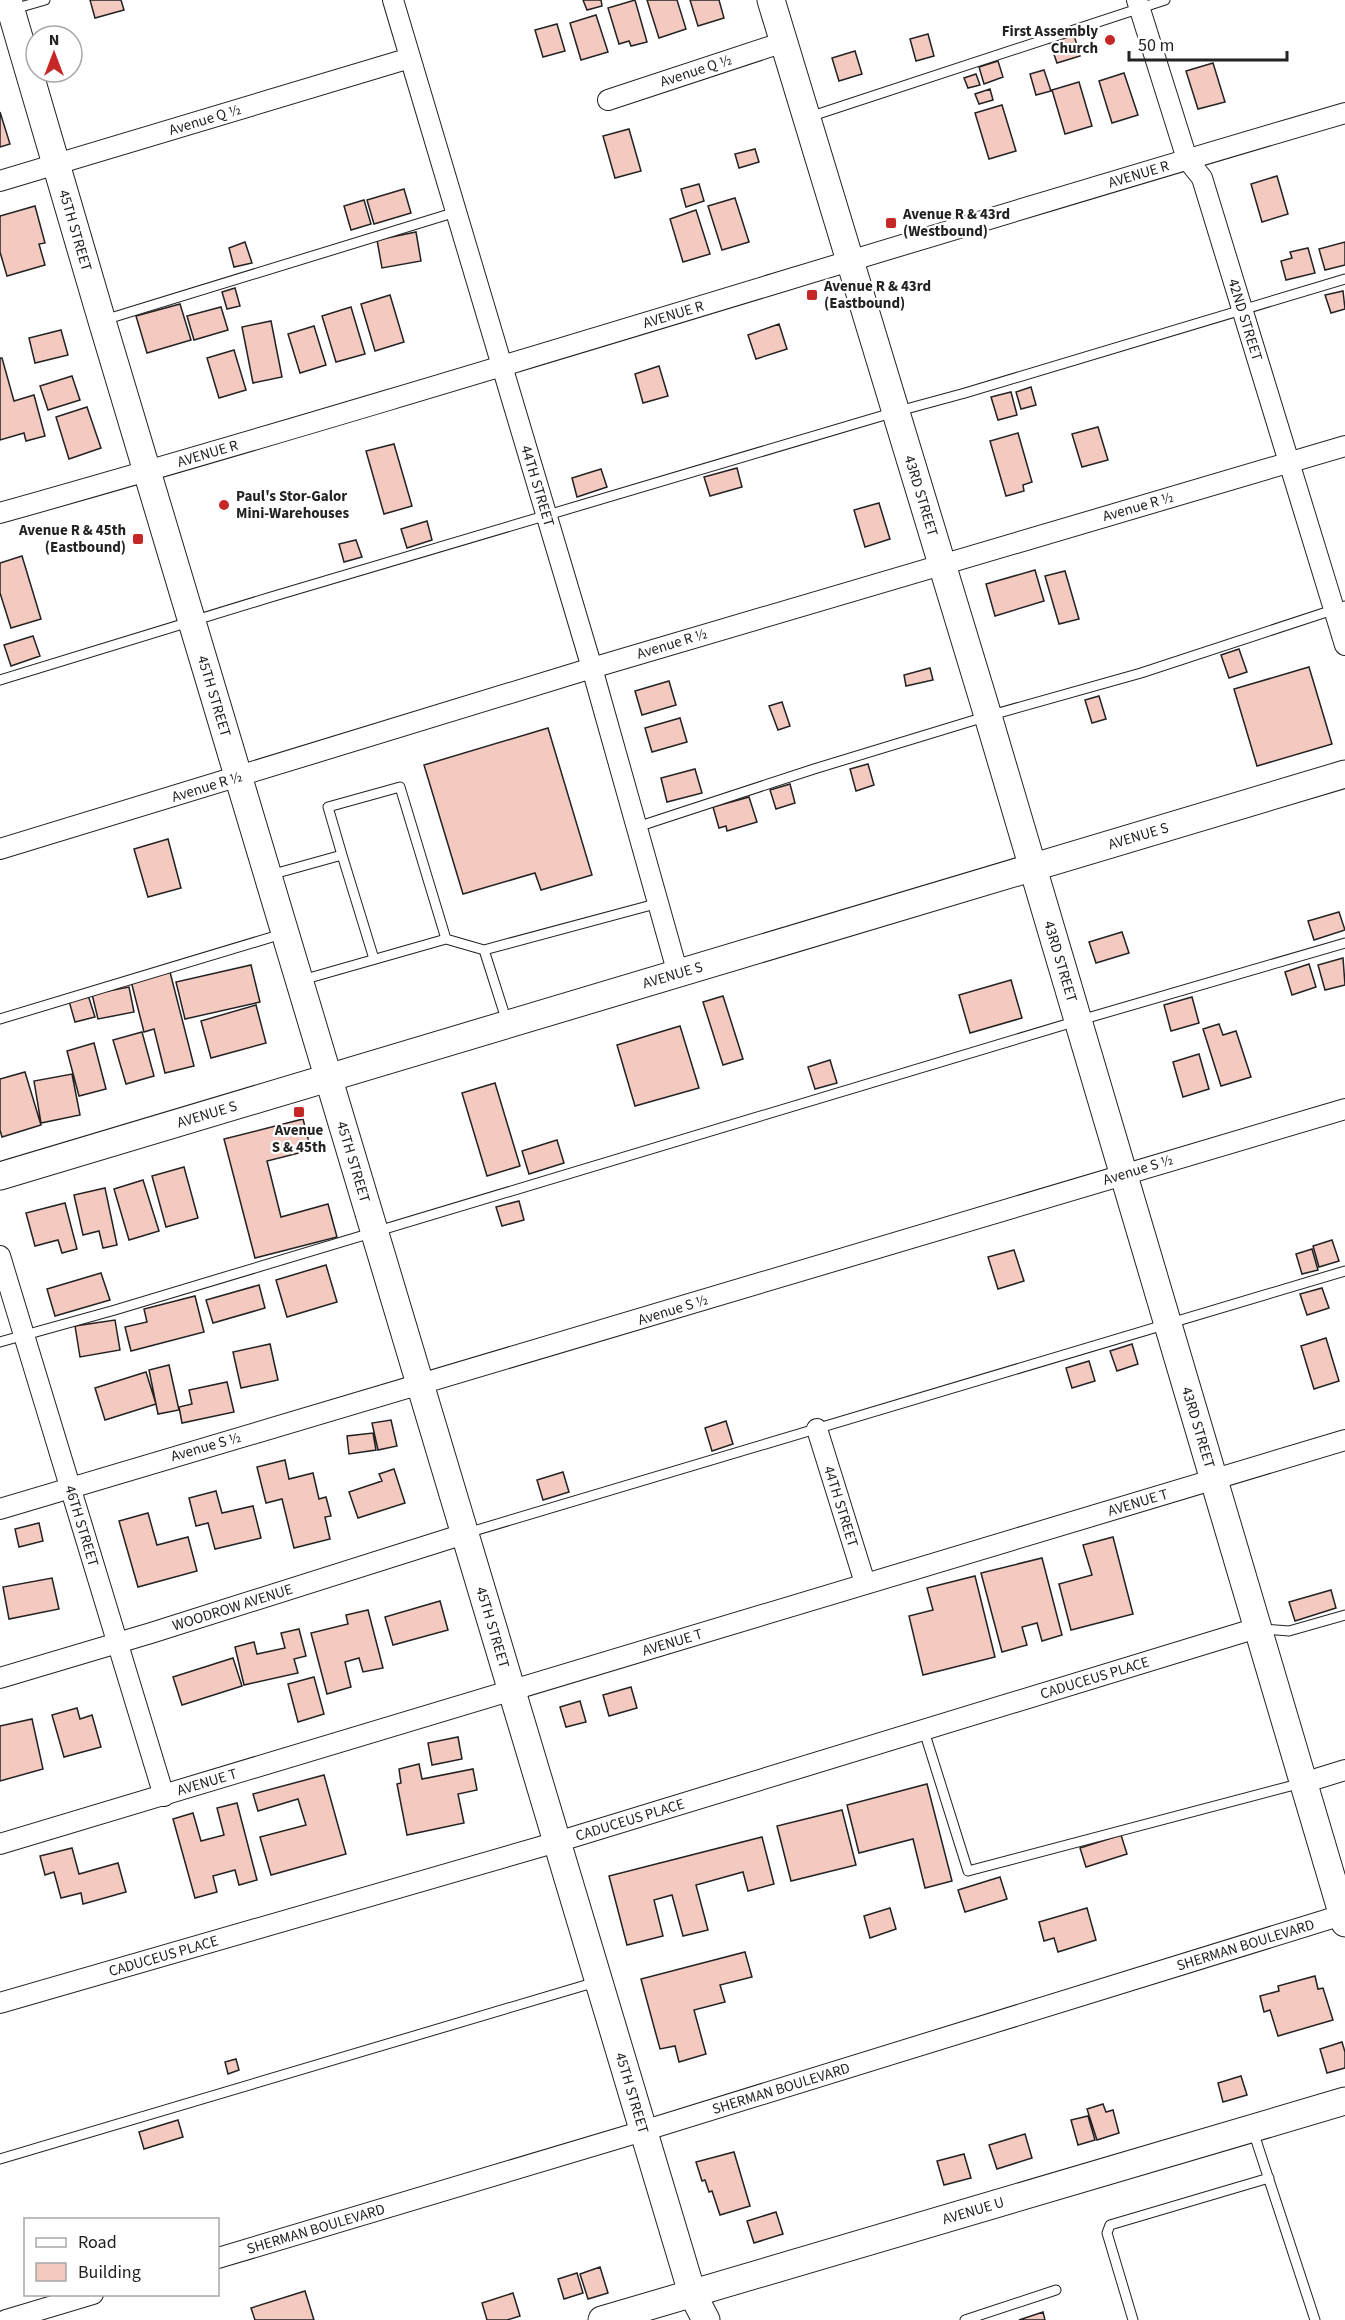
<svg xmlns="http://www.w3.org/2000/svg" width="1345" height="2320" font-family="'Source Sans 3',sans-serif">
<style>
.building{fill:#f3c9c0;stroke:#222;stroke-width:1.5}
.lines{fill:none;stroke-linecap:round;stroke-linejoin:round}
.lane-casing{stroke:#222;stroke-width:11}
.street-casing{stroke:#222;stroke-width:22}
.secondary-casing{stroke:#222;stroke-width:29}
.lane{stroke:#fff;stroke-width:9}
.street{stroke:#fff;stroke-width:20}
.secondary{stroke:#fff;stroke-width:27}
.poi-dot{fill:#c62828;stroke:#fff;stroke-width:2}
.labels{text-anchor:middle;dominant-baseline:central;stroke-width:4.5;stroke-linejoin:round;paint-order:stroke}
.poi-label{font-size:15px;font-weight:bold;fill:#222;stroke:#fff;text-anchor:start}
.street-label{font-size:15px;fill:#222;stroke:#fff}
</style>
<rect width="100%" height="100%" fill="#fff"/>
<path class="building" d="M90 0H121L124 10 95 18Z
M583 0H601L602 6 587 10Z
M635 0 647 42 631 46 629 41 619 44 608 8Z
M647 0H677L686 29 659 38Z
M690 0H719L724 18 698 26Z
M596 15 608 52 581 60 570 23Z
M557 24 565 51 543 57 535 30Z
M928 34 934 56 916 61 910 39Z
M1074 35 1080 56 1057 63 1050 43Z
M855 51 862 74 839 81 832 58Z
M998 61 1003 77 984 84 979 67Z
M1213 63 1225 102 1198 109 1186 71Z
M1044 70 1051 91 1036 95 1030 74Z
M1124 73 1138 115 1112 123 1099 81Z
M976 74 980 85 968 88 964 78Z
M1079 82 1092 126 1065 134 1052 90Z
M990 89 993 100 979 104 975 94Z
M1002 105 1016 151 989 159 975 113Z
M0 112 10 144 0 147Z
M629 129 641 171 615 178 603 136Z
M755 149 759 162 739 168 735 154Z
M1277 176 1288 214 1262 222 1251 184Z
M699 184 704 201 686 207 681 189Z
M404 189 411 213 374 224 367 200Z
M735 198 749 242 722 250 708 206Z
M364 200 371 224 351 230 344 206Z
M35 206 45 243 39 244 45 265 7 276 0 252V216Z
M696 210 710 254 683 262 670 219Z
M416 232 421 261 382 268 377 240Z
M245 242 252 263 234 267 229 248Z
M1345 242V265L1325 270 1319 249Z
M1308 248 1315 273 1286 280 1281 261 1292 258 1290 252Z
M235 288 240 306 227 309 222 292Z
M1343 291 1345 309 1331 313 1325 295Z
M390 295 404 342 375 351 361 304Z
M180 304 191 340 147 353 136 316Z
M221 307 228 330 194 340 187 316Z
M351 307 365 354 336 362 322 316Z
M271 321 282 377 253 383 242 327Z
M779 324 787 349 756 359 748 335Z
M314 326 326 365 300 373 288 334Z
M61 330 68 355 35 363 29 338Z
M234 350 246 390 219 398 207 358Z
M0 358H2L14 401 34 395 45 436 26 441 24 433 0 440Z
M659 366 668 396 643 403 635 374Z
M72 376 80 400 48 410 40 386Z
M1031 387 1036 405 1021 409 1016 392Z
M1011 392 1017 415 998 420 991 397Z
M87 407 101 448 69 459 56 417Z
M1098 427 1108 460 1082 467 1072 434Z
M1018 433 1032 482 1023 485 1024 491 1006 496 990 441Z
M394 444 412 506 384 514 366 451Z
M737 468 742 487 710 496 704 477Z
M601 469 607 487 577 497 572 478Z
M879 503 890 539 865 547 854 510Z
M427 521 432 540 407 548 401 529Z
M356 540 362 557 344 562 339 544Z
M22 556 41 619 11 628 0 593V563Z
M1035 570 1044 601 995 616 986 584Z
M1065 571 1079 619 1059 624 1045 576Z
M33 636 40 656 11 666 4 645Z
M1239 649 1247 672 1229 678 1221 655Z
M1309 667 1332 744 1257 766 1234 689Z
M930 668 933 680 906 686 904 675Z
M669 681 676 705 642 715 635 691Z
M1099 696 1106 719 1092 723 1085 700Z
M782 702 790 726 778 730 769 706Z
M680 718 687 742 652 752 645 728Z
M548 728 592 875 541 890 535 873 463 894 424 765Z
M868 764 874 785 856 791 850 769Z
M695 769 702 793 667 802 661 778Z
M790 784 795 803 776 809 770 790Z
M749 797 757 822 727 831 726 826 719 828 713 807Z
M168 839 181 888 148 897 134 849Z
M1339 912 1345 930 1314 940 1308 921Z
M1122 932 1129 953 1096 963 1089 942Z
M1343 958 1345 985 1325 990 1318 965Z
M1309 964 1316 987 1292 995 1285 972Z
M251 965 260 1002 185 1019 176 982Z
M170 972 194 1066 165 1073 154 1029 144 1032 131 981Z
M1011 980 1022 1018 970 1033 959 995Z
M129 987 134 1012 98 1019 92 994Z
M88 995 95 1017 75 1022 69 1001Z
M723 996 743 1059 723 1065 703 1002Z
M1192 997 1199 1023 1171 1031 1164 1005Z
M256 1005 266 1043 211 1058 201 1021Z
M1219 1024 1223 1035 1236 1031 1251 1077 1221 1086 1203 1029Z
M680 1026 699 1088 635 1106 617 1045Z
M142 1032 154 1076 126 1084 113 1040Z
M94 1043 106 1089 79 1096 67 1051Z
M1199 1054 1209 1089 1183 1097 1173 1062Z
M830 1060 837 1083 815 1089 808 1067Z
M25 1072 41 1125 2 1137 0 1130V1079Z
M72 1074 80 1115 41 1123 34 1081Z
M495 1083 520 1166 487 1176 462 1093Z
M303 1119 311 1150 267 1161 281 1217 328 1204 337 1237 255 1258 224 1139Z
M557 1140 564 1163 529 1174 522 1151Z
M184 1167 198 1218 166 1227 152 1176Z
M143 1180 159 1231 129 1240 114 1189Z
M105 1188 117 1245 103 1248 99 1231 83 1235 74 1195Z
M519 1201 524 1220 502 1226 496 1207Z
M65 1203 77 1249 62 1253 58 1240 35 1246 26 1213Z
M1332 1240 1339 1261 1319 1267 1313 1246Z
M1312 1249 1318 1270 1302 1274 1296 1254Z
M1014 1250 1024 1281 998 1289 988 1257Z
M326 1265 337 1302 287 1317 276 1280Z
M101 1273 110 1300 55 1316 47 1289Z
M259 1285 265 1308 213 1323 206 1300Z
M1322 1288 1329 1308 1307 1315 1300 1294Z
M195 1296 204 1332 131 1351 125 1327 147 1322 144 1309Z
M115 1320 120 1350 80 1357 75 1326Z
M1326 1338 1339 1381 1314 1389 1301 1346Z
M270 1344 278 1380 241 1388 233 1352Z
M1132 1344 1138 1364 1117 1371 1110 1351Z
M1089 1361 1095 1381 1072 1388 1066 1368Z
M169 1365 179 1410 158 1414 149 1370Z
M146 1372 156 1404 105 1420 95 1388Z
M227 1382 234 1412 182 1423 179 1407 192 1404 189 1390Z
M391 1420 397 1446 378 1450 372 1423Z
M726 1421 733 1444 712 1451 705 1428Z
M373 1433 376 1450 349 1454 347 1436Z
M285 1460 289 1479 313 1473 319 1499 326 1497 331 1516 325 1517 330 1539 294 1548 282 1499 266 1503 257 1467Z
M394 1469 405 1503 358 1518 349 1492 382 1481 379 1474Z
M563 1472 569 1492 543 1500 537 1480Z
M216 1491 222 1513 253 1506 261 1538 215 1549 208 1523 196 1526 189 1498Z
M148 1513 157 1545 188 1537 197 1571 138 1587 119 1521Z
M39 1523 43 1541 19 1547 15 1529Z
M1113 1537 1133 1614 1071 1630 1059 1584 1092 1575 1083 1545Z
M1042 1558 1062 1635 1042 1641 1037 1623 1022 1627 1027 1645 1002 1652 981 1573Z
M975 1576 995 1657 923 1675 909 1616 933 1610 927 1588Z
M52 1578 59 1609 9 1619 3 1587Z
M1331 1590 1336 1608 1295 1621 1289 1602Z
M440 1601 448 1630 393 1645 385 1617Z
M368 1610 383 1668 363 1672 359 1658 345 1662 351 1687 327 1694 311 1633 348 1624 346 1615Z
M299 1629 306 1656 294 1659 298 1673 244 1685 235 1647 254 1642 257 1654 285 1648 281 1633Z
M233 1658 242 1686 182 1705 173 1677Z
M314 1677 324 1714 298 1722 288 1684Z
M631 1687 637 1708 609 1716 603 1695Z
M580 1701 586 1722 566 1727 560 1707Z
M77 1708 80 1719 92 1715 101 1747 64 1757 52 1715Z
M32 1719 43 1769 0 1781V1726Z
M458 1737 462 1759 432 1765 428 1743Z
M419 1764 422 1779 473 1769 477 1790 458 1794 464 1823 407 1835 397 1784 401 1783 399 1769Z
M324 1775 346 1854 271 1875 260 1837 306 1825 298 1799 258 1811 253 1794Z
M927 1784 952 1881 925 1888 913 1839 859 1853 847 1805Z
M237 1803 257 1880 239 1885 235 1870 213 1876 217 1892 195 1898 173 1819 193 1813 201 1841 224 1835 217 1808Z
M842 1810 856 1865 791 1881 777 1826Z
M1121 1835 1127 1854 1086 1867 1080 1848Z
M762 1837 774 1884 748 1891 743 1872 696 1885 708 1930 683 1936 672 1895 654 1900 663 1936 627 1945 609 1876Z
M72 1848 79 1874 118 1863 126 1892 83 1904 81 1893 61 1898 54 1872 45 1875 40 1856Z
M1000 1877 1007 1899 965 1912 958 1890Z
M890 1908 896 1929 870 1938 864 1916Z
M1087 1908 1096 1940 1058 1952 1054 1938 1044 1941 1039 1922Z
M745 1952 752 1977 720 1985 725 2002 694 2010 706 2054 679 2062 675 2046 660 2049 641 1979Z
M1315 1976 1318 1989 1323 1988 1333 2020 1278 2036 1270 2010 1264 2012 1260 1996 1279 1991 1278 1986Z
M1342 2042 1345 2052V2068L1327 2073 1320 2049Z
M236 2059 239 2070 228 2074 225 2062Z
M1241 2076 1247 2095 1223 2102 1218 2083Z
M1103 2104 1106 2112 1113 2110 1119 2133 1097 2140 1087 2109Z
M1088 2116 1095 2140 1078 2145 1071 2120Z
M178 2120 183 2137 144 2149 139 2132Z
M1025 2134 1032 2158 997 2169 989 2145Z
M734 2152 750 2206 720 2215 712 2191 709 2192 705 2180 702 2181 696 2162Z
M964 2154 971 2178 944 2185 937 2161Z
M776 2212 783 2234 754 2243 747 2221Z
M600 2267 608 2293 588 2299 580 2274Z
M577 2273 583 2293 564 2299 558 2279Z
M305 2291 314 2320H255L251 2308Z
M513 2293 520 2316 507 2320H487L482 2303Z
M1043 2312 1045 2320H1019Z"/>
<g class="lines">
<defs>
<path id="lane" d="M14 9 45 0
M809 117 1165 0
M104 320 456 212
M0 680 271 597 895 412 965 393 1345 279
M637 827 814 769 988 716 1141 673 1345 606
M342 855 374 959
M270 875 342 855 328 807 400 787 446 939 302 980
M446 939 484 950 659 903
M484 950 507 1022
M0 1019 282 934
M0 1342 115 1310 1077 1021 1345 943
M467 1533 1345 1271
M1262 1629 1289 1631 1345 1615
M924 1731 968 1871 1302 1783
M1253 2131 1315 2320
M0 2159 596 1982
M965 2320 1056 2290
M1133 2320 1107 2233 1110 2225 1269 2178"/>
<g id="street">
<path id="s1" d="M393 0 592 668 678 974"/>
<path id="s2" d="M1137 0 1187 159 1202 178 1345 645"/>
<path d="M608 100 784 42"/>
<path d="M0 181 410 58"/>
<path id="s3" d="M0 513C450 386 896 244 1345 113"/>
<path d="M0 849 592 668 1345 446"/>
<path id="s4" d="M0 1256 164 1796"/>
<path id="s5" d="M817 1429 865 1583"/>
<path d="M0 1509 1345 1109"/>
<path id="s6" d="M0 1678 151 1633 464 1534"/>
<path d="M1303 1783 1345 1770"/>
<path id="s7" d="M0 1844 1345 1440"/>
<path id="s8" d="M0 2003 557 1842 1257 1628"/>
<path id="s9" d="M218 2258 643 2131 1342 1915"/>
<path d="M6 2320 93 2294"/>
</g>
<g id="secondary">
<path id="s10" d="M8 0 102 321 692 2293 706 2320"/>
<path id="s11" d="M771 0 988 716 1345 1923"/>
<path id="s12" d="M0 1176 1345 774"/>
<path id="s13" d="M602 2320 1345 2101"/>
</g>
</defs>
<use href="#lane" class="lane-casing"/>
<use href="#street" class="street-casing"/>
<use href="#secondary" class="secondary-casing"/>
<use href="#lane" class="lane"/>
<use href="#street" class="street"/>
<use href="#secondary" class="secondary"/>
</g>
<g class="poi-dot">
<circle cx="1110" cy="40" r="6"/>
<rect x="885" y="217" width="12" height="12" rx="3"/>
<rect x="806" y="289" width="12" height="12" rx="3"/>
<circle cx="224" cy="505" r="6"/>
<rect x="132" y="533" width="12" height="12" rx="3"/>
<rect x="293" y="1106" width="12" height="12" rx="3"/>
</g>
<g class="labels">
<g class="poi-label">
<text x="1098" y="31" text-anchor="end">First Assembly<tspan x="1098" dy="17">Church</tspan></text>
<text x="903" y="214">Avenue R &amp; 43rd<tspan x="903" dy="17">(Westbound)</tspan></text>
<text x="824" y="286">Avenue R &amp; 43rd<tspan x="824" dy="17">(Eastbound)</tspan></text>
<text x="236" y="496">Paul's Stor-Galor<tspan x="236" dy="17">Mini-Warehouses</tspan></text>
<text x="126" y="530" text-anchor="end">Avenue R &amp; 45th<tspan x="126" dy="17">(Eastbound)</tspan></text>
<text x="299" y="1130" text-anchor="middle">Avenue<tspan x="299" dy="17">S &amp; 45th</tspan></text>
</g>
<g class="street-label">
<text transform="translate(696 71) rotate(-18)">Avenue Q ½</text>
<text transform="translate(205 120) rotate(-17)">Avenue Q ½</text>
<text stroke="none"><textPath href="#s3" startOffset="1188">AVENUE R</textPath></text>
<text stroke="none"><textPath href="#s10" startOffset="240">45TH STREET</textPath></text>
<text stroke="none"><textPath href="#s3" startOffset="702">AVENUE R</textPath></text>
<text stroke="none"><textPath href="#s2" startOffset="339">42ND STREET</textPath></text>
<text stroke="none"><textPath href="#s3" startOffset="216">AVENUE R</textPath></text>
<text stroke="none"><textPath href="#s1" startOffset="507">44TH STREET</textPath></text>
<text stroke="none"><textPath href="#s11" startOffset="518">43RD STREET</textPath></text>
<text transform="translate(1138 507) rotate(-16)">Avenue R ½</text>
<text transform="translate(672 644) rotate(-17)">Avenue R ½</text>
<text stroke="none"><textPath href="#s10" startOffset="726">45TH STREET</textPath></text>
<text transform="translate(207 787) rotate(-17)">Avenue R ½</text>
<text stroke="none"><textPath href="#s12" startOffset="1188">AVENUE S</textPath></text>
<text stroke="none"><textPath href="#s11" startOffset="1004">43RD STREET</textPath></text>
<text stroke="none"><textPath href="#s12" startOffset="702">AVENUE S</textPath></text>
<text stroke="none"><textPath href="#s12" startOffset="216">AVENUE S</textPath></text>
<text stroke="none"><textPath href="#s10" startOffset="1212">45TH STREET</textPath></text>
<text transform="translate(1138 1170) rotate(-17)">Avenue S ½</text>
<text transform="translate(673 1310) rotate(-17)">Avenue S ½</text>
<text stroke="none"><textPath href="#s11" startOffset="1490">43RD STREET</textPath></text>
<text transform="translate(206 1447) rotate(-16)">Avenue S ½</text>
<text stroke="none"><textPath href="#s7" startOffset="1188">AVENUE T</textPath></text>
<text stroke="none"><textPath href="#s5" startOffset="81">44TH STREET</textPath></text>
<text stroke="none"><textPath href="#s4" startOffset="282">46TH STREET</textPath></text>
<text stroke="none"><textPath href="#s6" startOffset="243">WOODROW AVENUE</textPath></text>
<text stroke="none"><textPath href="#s10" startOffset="1698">45TH STREET</textPath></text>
<text stroke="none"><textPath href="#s7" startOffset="702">AVENUE T</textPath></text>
<text stroke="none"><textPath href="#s8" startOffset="1142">CADUCEUS PLACE</textPath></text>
<text stroke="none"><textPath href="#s7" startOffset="216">AVENUE T</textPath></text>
<text stroke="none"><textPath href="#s8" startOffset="656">CADUCEUS PLACE</textPath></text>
<text stroke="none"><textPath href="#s9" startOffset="1074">SHERMAN BOULEVARD</textPath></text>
<text stroke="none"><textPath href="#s8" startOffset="170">CADUCEUS PLACE</textPath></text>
<text stroke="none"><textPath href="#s9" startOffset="588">SHERMAN BOULEVARD</textPath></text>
<text stroke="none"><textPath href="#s10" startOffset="2184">45TH STREET</textPath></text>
<text stroke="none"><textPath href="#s13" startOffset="387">AVENUE U</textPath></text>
<text stroke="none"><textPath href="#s9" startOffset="102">SHERMAN BOULEVARD</textPath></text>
</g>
</g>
<rect x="24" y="2218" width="195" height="78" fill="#ffffff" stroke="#a7a7a7" stroke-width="1.5"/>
<rect x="36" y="2238" width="30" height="9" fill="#ffffff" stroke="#a7a7a7" stroke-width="1.5"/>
<text x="78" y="2248" font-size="18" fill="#222222">Road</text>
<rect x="36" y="2263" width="30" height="18" fill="#f3c9c0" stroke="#a7a7a7" stroke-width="1.5"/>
<text x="78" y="2278" font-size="18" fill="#222222">Building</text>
<g transform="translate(54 54)"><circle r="28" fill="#ffffff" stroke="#a7a7a7" stroke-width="1.5"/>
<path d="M0-4.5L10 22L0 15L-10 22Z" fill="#c62828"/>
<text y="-9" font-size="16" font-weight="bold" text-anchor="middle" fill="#222222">N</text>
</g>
<path d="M1129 51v9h158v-9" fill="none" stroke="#222222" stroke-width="3"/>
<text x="1138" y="51" font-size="18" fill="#222222" stroke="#ffffff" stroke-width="4.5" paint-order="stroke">50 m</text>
</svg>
